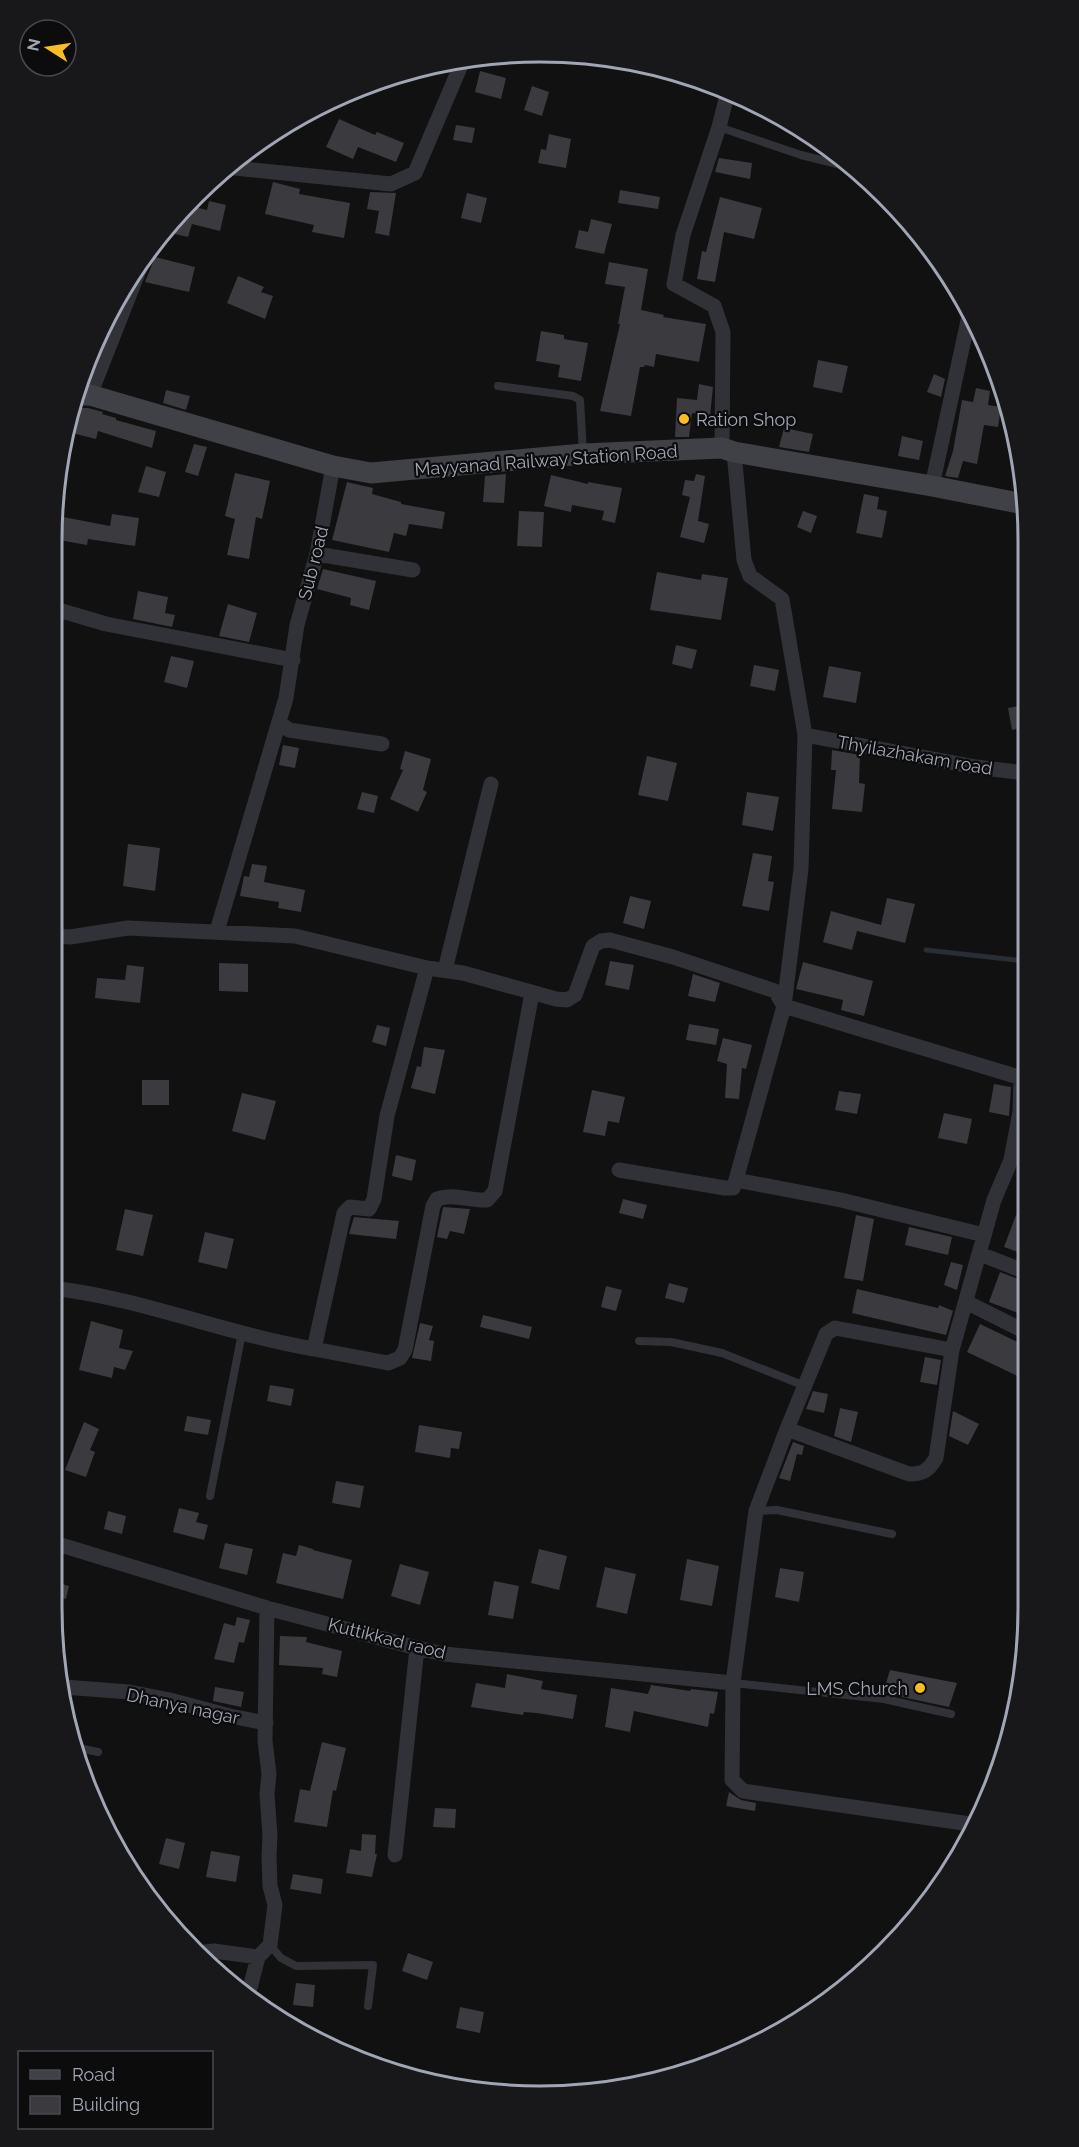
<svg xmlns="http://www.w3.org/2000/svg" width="1079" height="2147" font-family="Raleway,sans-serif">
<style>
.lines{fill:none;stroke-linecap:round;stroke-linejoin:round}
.stream{stroke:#272e36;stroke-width:5}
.building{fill:#3a3a3f}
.service{stroke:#313237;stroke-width:8}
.minor{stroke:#313237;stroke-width:15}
.secondary{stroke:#3f4147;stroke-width:21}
.poi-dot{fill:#f8bd22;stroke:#0c0c0d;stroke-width:2}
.labels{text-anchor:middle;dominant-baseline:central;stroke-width:4.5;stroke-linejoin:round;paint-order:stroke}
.poi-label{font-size:18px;fill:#a1a6b4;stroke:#0c0c0d;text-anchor:start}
.street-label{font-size:18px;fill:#a1a6b4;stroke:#0c0c0d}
.rim{fill:none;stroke:#a1a6b4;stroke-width:3}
</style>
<rect width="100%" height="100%" fill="#111112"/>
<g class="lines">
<path class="stream" d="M926 950 1025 961"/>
</g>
<path class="building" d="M480 71 506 78 501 99 475 92Z
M532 86 549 92 542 116 524 110Z
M339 119 375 135 377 132 404 143 396 162 358 147 353 159 326 147Z
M456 125 475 128 472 143 453 140Z
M549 134 571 139 566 168 538 163 541 149 546 150Z
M719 158 752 163 750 179 715 172Z
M273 182 300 189 299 194 350 203 344 238 312 232 314 225 265 214Z
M620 190 660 197 658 209 618 203Z
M370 192 396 193 389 236 375 233 379 211 367 209Z
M467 193 487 198 481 223 461 218Z
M720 197 762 208 754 239 724 232 715 282 697 279 702 251 706 252Z
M209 201 226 205 220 231 192 224 188 237 175 234 181 211 186 205 207 210Z
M591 219 612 224 604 254 575 248 579 230 588 232Z
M155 257 195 267 189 292 145 282Z
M609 262 648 269 641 310 664 315 663 317 706 324 699 362 656 354 654 367 645 365 644 367H640L631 416 600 411 620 324H618L625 287 605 284Z
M238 276 264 287 261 292 273 296 265 319 227 303Z
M541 331 564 335V339L588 343 581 381 558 377 560 365 536 361Z
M818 360 848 366 842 393 813 387Z
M934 374 945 379 941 397 927 392Z
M699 384 713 387 710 416 692 413 689 437H675L677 398 697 400Z
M976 388 990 391 988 405 1001 407 998 427 984 425 977 464 963 461 958 478 945 476 953 451 962 400 973 402Z
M166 390 190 396 186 410 163 403Z
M79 408H88L103 412 102 414 116 418V420L156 431 152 448 98 431 96 439 72 433Z
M784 428 813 434 809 452 779 447Z
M902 436 923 441 919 460 898 456Z
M194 444 207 447 198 476 185 472Z
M146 466 166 472 159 497 138 492Z
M235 473 270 481 262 519 256 517 249 559 227 555 235 519 225 516Z
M506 474 504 503 483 502 485 476Z
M696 474 705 476 698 521 709 524 704 543 680 537 690 497 682 495 685 480 694 481Z
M551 475 588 484V482L622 488 615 523 602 520 604 511 572 505 571 512 544 506Z
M347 482 373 488 372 494 401 502V504L445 512 442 529 409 524 406 536 394 533 389 552 332 540Z
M864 494 879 497 877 509 887 511 882 538 856 533Z
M519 511 544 512 542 547 517 546Z
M803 511 817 516 811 533 797 527Z
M112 514 139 518 135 546 88 539 87 545 59 540 63 517 110 526Z
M323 569 376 581 369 610 350 605 351 598 317 589Z
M657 572 701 580 702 574 728 578 721 620 650 610Z
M138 591 168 597 165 613 175 615 172 627 133 619Z
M228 604 257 613 249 642 219 636Z
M676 645 697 650 692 669 672 664Z
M171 656 194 661 187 688 164 682Z
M754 665 779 670 775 691 750 686Z
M829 666 861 672 856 703 823 697Z
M1024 705 1025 727 1012 730 1008 708Z
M283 745 299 748 295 768 279 765Z
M832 750 860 755 859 783 865 784 862 812 832 809 836 770H831Z
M405 751 431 759 423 790 427 792 418 812 390 799 403 770 400 769Z
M647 756 677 763 668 801 638 795Z
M362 792 378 796 374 813 357 809Z
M747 792 779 797 773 831 742 825Z
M128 844 160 848 155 891 123 886Z
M753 853 772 856 768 881 774 882 769 911 742 906Z
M252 864 267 866 264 882 305 890 301 912 278 908 279 902 240 896 244 876 249 877Z
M630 896 651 901 644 929 623 923Z
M887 898 915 904 905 943 857 931 852 950 823 942 831 911 881 925Z
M610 961 634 965 629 990 605 985Z
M803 962 873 981 864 1016 841 1010 843 1000 796 989Z
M219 963 248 964V992L219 991Z
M127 965 144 967 140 1003 95 998 97 978 125 980Z
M693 974 720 983 715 1002 688 996Z
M689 1024 719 1029 716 1045 686 1040Z
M377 1025 390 1028 386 1046 372 1042Z
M723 1038 752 1045 746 1069 742 1068 739 1099 725 1098 727 1064 717 1061Z
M424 1047 445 1050 435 1094 411 1088 417 1066 421 1067Z
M142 1080H169V1105H142Z
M994 1084 1011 1087 1009 1116 989 1112Z
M592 1090 625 1097 619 1123 608 1121 605 1136 583 1132Z
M839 1091 861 1094 857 1114 835 1110Z
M242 1093 276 1101 265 1140 232 1131Z
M944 1113 972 1119 967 1144 938 1138Z
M396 1155 416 1160 412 1181 392 1176Z
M623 1199 647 1205 643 1219 619 1213Z
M443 1207 470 1209 464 1234 450 1231 447 1239 437 1237Z
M125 1209 153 1215 143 1256 116 1250Z
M856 1215 874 1219 863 1281 844 1278Z
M1016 1215 1026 1219V1255L1004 1247Z
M354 1217 399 1221 396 1239 349 1234Z
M909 1227 952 1237 948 1255 905 1245Z
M205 1232 234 1239 227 1269 198 1262Z
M951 1262 963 1265 957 1290 944 1285Z
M1000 1272 1026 1282V1316L989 1302Z
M669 1283 688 1288 684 1303 665 1298Z
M606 1286 622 1290 616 1311 601 1307Z
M857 1289 938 1308 939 1305 951 1310 953 1311 946 1335 852 1313Z
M483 1315 532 1327 529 1339 480 1327Z
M91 1321 123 1330 119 1348 133 1351 125 1370 114 1367 112 1378 79 1370Z
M420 1323 433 1326 429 1340 434 1341 431 1361 412 1358Z
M980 1324 1026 1346V1380L967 1352Z
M925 1357 941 1360 937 1385 920 1382Z
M270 1385 294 1389 291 1406 267 1401Z
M813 1391 828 1394 824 1413 806 1409Z
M840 1408 858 1412 851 1442 834 1436Z
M953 1411 979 1424 968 1445 949 1436Z
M187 1416 211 1420 208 1435 184 1431Z
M84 1422 99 1429 90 1450 95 1452 86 1477 65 1470Z
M419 1425 462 1432 459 1449 451 1448 450 1458 415 1452Z
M793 1442 804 1446 802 1455 797 1454 790 1481 779 1478Z
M336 1481 364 1486 360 1508 332 1503Z
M179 1508 199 1513 196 1522 208 1525 204 1540 173 1532Z
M108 1511 126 1516 122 1534 104 1529Z
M225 1543 253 1549 247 1575 219 1568Z
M299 1545 313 1549V1550L352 1560 343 1599 276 1583 283 1553 296 1556Z
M539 1549 567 1556 559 1590 531 1583Z
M687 1559 719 1566 712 1606 680 1600Z
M400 1564 429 1572 420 1605 391 1596Z
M605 1567 636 1574 627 1614 596 1607Z
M780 1568 804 1572 799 1602 775 1597Z
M51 1581 69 1586 66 1599 51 1595Z
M494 1581 519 1586 513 1619 488 1615Z
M237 1617 250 1620 244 1643 239 1642 234 1663 214 1659 224 1623 235 1626Z
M280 1636 307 1637 306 1642 342 1651 337 1677 322 1674 323 1668 279 1665Z
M890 1670 957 1683 949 1707 883 1693Z
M507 1674 543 1681 541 1689 577 1695 573 1719 537 1713 524 1712 523 1715 471 1707 476 1683 505 1688Z
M651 1685 690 1691 691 1689 718 1692 714 1714 710 1713 708 1727 634 1711 630 1732 605 1727 611 1688 648 1694Z
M215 1687 244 1692 241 1707 213 1701Z
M322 1742 346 1748 336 1791 333 1790 327 1827 294 1822 300 1789 310 1791Z
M729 1792 741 1800 756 1803 755 1811 726 1806Z
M435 1808 456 1809 455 1828 433 1827Z
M362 1834 376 1835 375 1854H377L372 1877 346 1873 350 1849 361 1851Z
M166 1838 185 1843 179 1869 159 1864Z
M211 1851 240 1856 236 1882 206 1877Z
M293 1874 323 1879 321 1894 290 1889Z
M408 1953 433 1962 427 1980 402 1971Z
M296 1983 315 1985 313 2007 293 2005Z
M460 2007 484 2012 480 2033 456 2028Z"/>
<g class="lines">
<path class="service" d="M719 127 801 155 853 168
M498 386 573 396 580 400 583 453
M639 1341 671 1342 722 1353 805 1386
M210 1496 242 1333
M756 1511 777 1510 892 1534
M733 1683 884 1699 951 1714
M74 1747 98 1752
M270 1945 281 1958 296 1966 373 1965 368 2006"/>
<path class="minor" d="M225 167 391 184 415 173 464 58
M90 395 147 250
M722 448 723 332 714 306 674 284 683 235 719 127 728 91
M734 452 744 560 750 576 782 599 805 735 801 869 784 1006 1025 1079
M932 486 969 316
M317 554 413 570
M52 608 106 624 293 660
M279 722 289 730 382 744
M805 735 976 767 1025 773
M217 931 286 698 297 625 317 554 333 466
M52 936 70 937 128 928 295 936 427 968 463 973 556 999 567 1000 575 995 593 946 601 941 610 940 673 957 775 991 784 1006 736 1180 841 1200 984 1235
M445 970 491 784
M619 1170 725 1188H733L736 1180
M980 1254 1026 1272
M51 1288C141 1298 225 1334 314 1349L344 1213 350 1207 369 1209 374 1199 387 1116 427 968
M966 1302 1026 1332
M314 1349 388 1363 400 1358 405 1350 433 1206 437 1199C453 1193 470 1201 487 1200L495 1191 532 993
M787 1429 909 1474C923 1474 928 1471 936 1458L952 1350
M51 1542 267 1608 417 1648 444 1654 733 1683
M64 1687 129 1692 170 1700 230 1716 266 1723
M977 1825 743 1791 732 1780 733 1683 756 1511 787 1429 826 1334 835 1328 952 1350 994 1200 1011 1160 1020 1112 1021 1078 1025 1071
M395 1855 417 1648
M197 1953 214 1951 258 1957
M248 1996 258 1957 270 1945 275 1905 270 1886 269 1856 270 1835 267 1794 269 1774 265 1741 267 1608"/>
<path class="secondary" d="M75 395H90L333 466 371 473 583 454 722 448 734 452 932 486 1024 504"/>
</g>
<g class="poi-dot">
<circle cx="684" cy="419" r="6"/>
<circle cx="920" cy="1688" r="6"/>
</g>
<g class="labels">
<g class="poi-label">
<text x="696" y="419">Ration Shop</text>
<text x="908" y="1688" text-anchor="end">LMS Church</text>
</g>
<g class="street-label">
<text transform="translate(546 460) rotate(-4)">Mayyanad Railway Station Road</text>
<text transform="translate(313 563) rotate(-76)">Sub road</text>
<text transform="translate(915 755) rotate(10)">Thyilazhakam road</text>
<text transform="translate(387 1638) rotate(14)">Kuttikkad raod</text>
<text transform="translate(183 1706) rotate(12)">Dhanya nagar</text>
</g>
</g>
<path d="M0 0H1079V2147H0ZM540 62H540A478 478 0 0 1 1018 540V1608A478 478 0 0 1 540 2086H540A478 478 0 0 1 62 1608V540A478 478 0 0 1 540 62Z" fill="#18181a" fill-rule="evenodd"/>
<path class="rim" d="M540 62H540A478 478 0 0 1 1018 540V1608A478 478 0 0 1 540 2086H540A478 478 0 0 1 62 1608V540A478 478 0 0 1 540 62Z"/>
<rect x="18" y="2051" width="195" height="78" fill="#0c0c0d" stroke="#484a50" stroke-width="1.5"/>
<rect x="30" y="2070" width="30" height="9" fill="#3f4147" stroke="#484a50" stroke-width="1.5"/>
<text x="72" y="2081" font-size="18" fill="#a1a6b4">Road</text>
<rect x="30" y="2096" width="30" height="18" fill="#3a3a3f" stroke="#484a50" stroke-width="1.5"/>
<text x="72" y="2111" font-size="18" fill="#a1a6b4">Building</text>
<g transform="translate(48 48) rotate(282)"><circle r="28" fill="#0c0c0d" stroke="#484a50" stroke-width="1.5"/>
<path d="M0-4.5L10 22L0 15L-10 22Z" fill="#f8bd22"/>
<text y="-9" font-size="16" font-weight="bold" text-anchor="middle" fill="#a1a6b4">N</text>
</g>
</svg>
